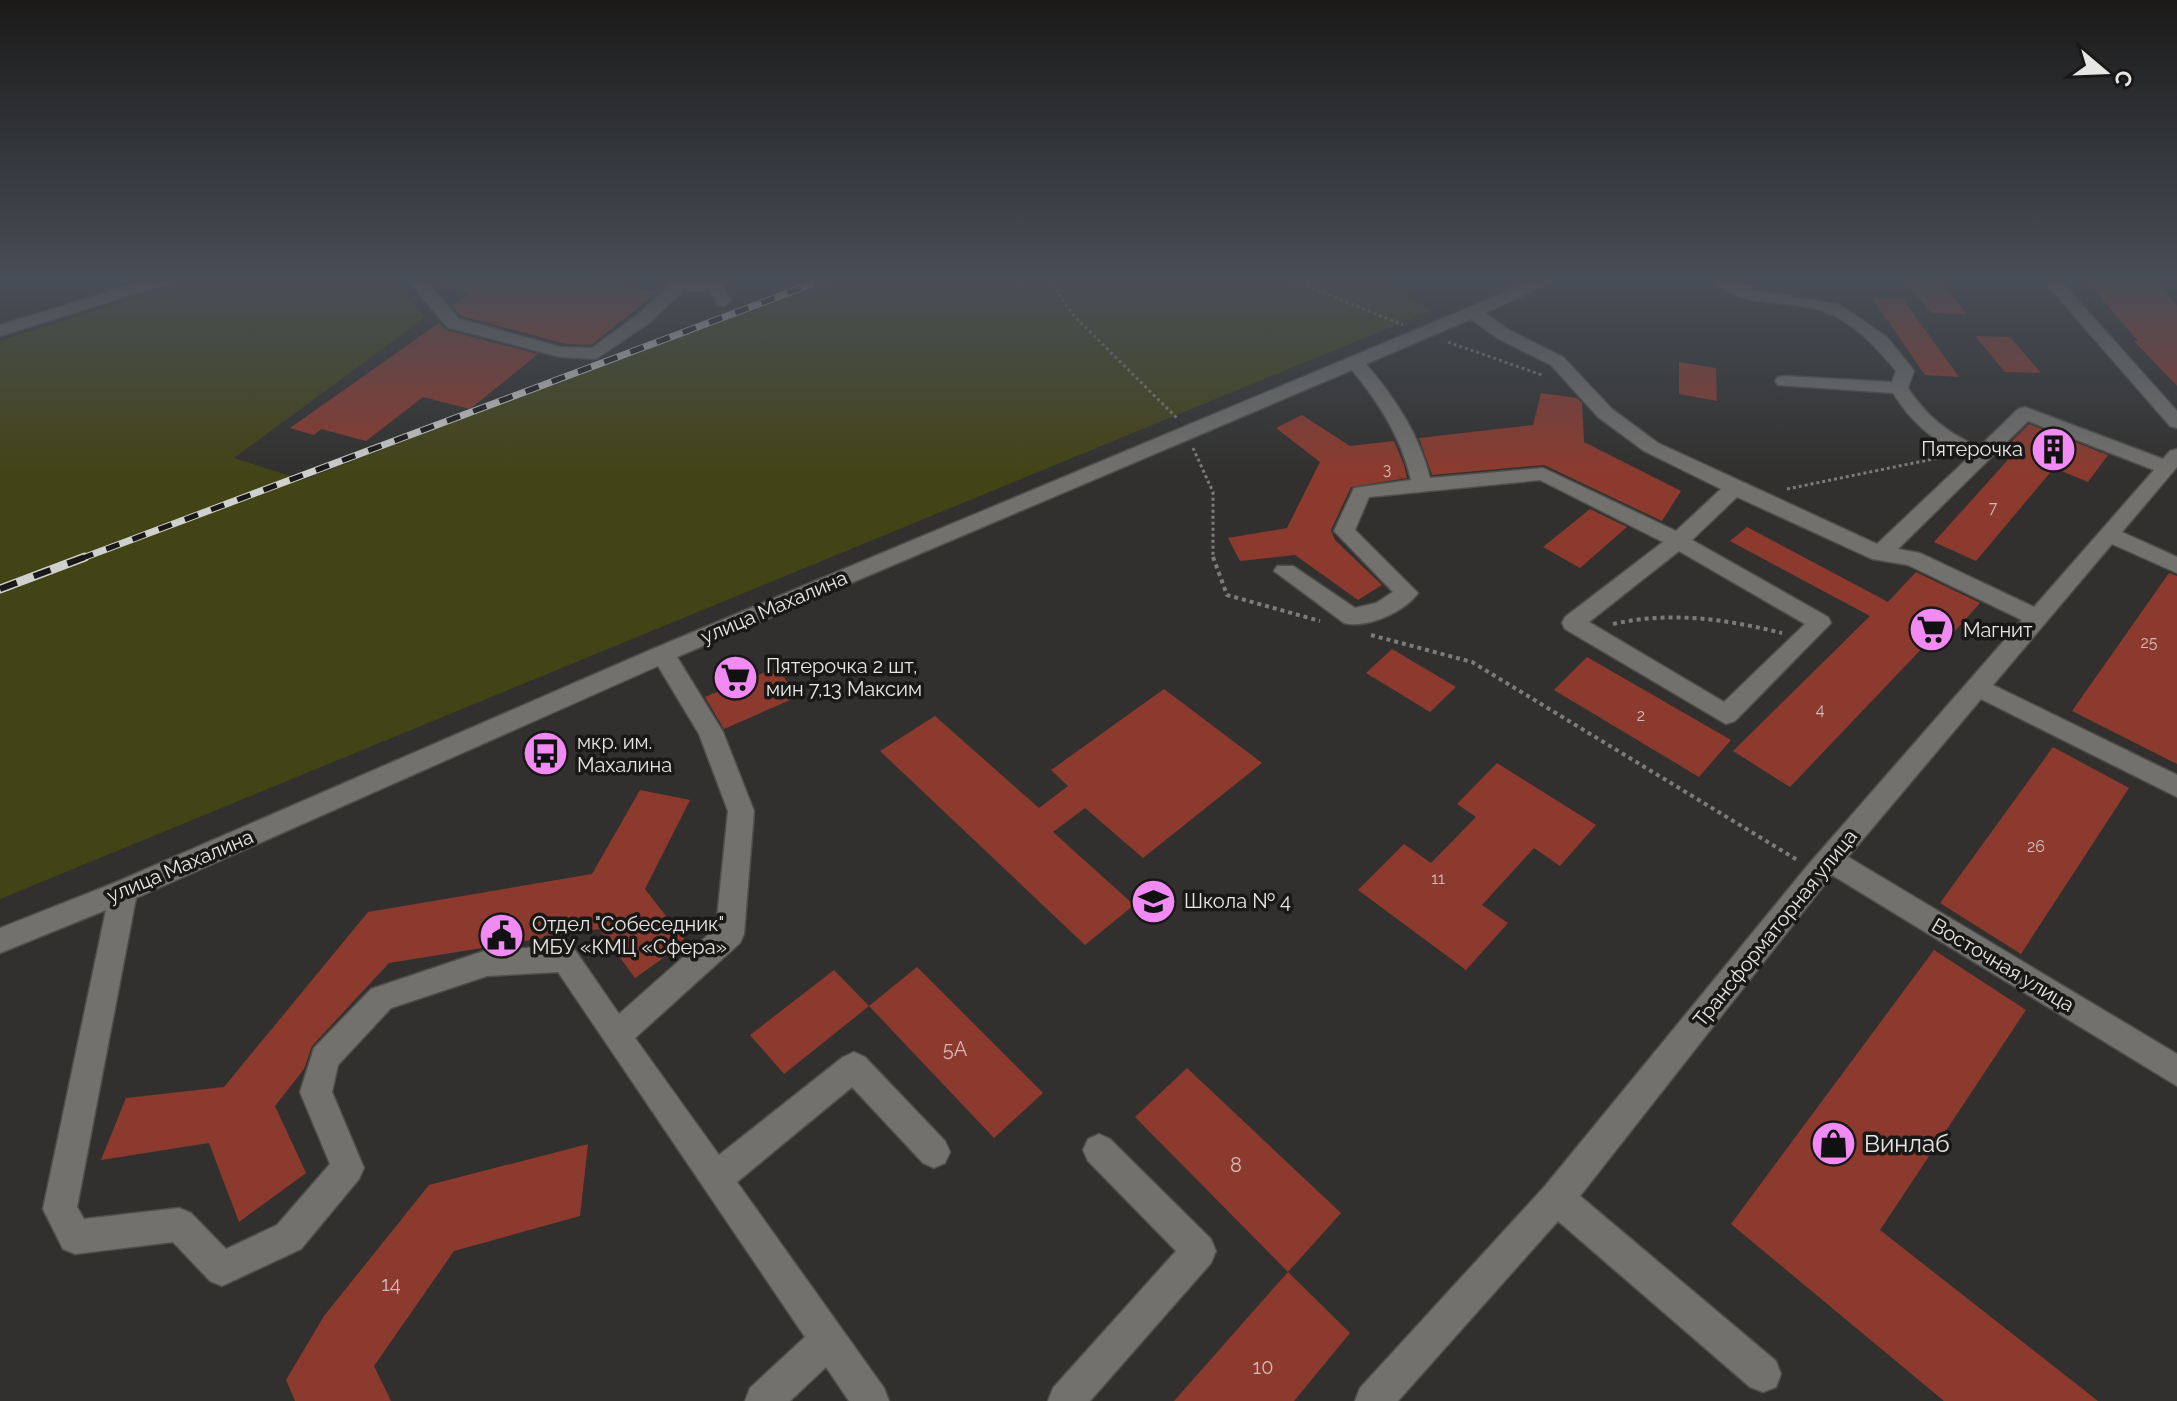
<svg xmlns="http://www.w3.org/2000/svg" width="2177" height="1401" font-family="Raleway,sans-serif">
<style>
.green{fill:#434415}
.building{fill:#8d3a2e}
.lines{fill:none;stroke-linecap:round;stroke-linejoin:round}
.minor-casing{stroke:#4e4e4c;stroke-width:3}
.path-far1{stroke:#7b7b79;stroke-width:3;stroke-dasharray:3 3;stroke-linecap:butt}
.path{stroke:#7b7b79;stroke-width:4;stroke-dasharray:4 4;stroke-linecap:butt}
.minor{fill:#72716e;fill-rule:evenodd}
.rail-far1-casing{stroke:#d0d0ce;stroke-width:7}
.rail-casing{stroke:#d0d0ce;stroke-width:9}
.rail-far1{stroke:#191817;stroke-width:5;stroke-dasharray:14;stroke-linecap:butt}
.rail{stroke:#191817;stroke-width:6;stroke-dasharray:18;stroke-linecap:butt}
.labels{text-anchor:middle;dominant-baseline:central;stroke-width:7;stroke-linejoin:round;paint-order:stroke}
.number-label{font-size:16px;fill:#d0bbb6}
.poi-label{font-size:20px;fill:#e6e6e4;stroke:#191817;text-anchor:start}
.street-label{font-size:20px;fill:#e6e6e4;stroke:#191817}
.near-number-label{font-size:20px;fill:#d0bbb6}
.near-poi-label{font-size:24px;fill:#e6e6e4;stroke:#191817;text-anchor:start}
</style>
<rect width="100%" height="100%" fill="#31302e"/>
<path class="green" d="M191 279H387L426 317 234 458 303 480 824 279H1374L1432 310 0 899V341Z"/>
<path class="building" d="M441 279H576L658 292 591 345 566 344 461 316 452 306 470 293 440 286Z
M2085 279 2157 283 2177 305V386L2134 341H2138Z
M1904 280 1939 281 1967 314 1931 313Z
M1872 298 1903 299 1959 377 1925 375Z
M439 323 446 330 538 354 470 409 423 397 366 441 321 429 314 435 290 428Z
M1975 336 2010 337 2041 373 2005 372Z
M1679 362 1716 368 1717 401 1679 394Z
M1541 393 1577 398 1582 403 1584 442 1681 491 1662 521 1544 465 1432 475 1419 438 1533 425Z
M1302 415 1350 446 1394 441 1404 465 1407 478 1351 487 1331 530 1335 540 1382 585 1358 600 1295 555 1240 561 1228 538 1287 528 1320 462 1276 428Z
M2029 424 2108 455 2088 482 2054 468 1976 561 1934 542 2015 452 2005 448Z
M1590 509 1627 527 1580 568 1543 547Z
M1747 527 1888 602 1916 572 1980 603 1940 648 1928 642 1790 787 1733 751 1870 616 1730 541Z
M2169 573 2177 576V764L2072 711Z
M1392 649 1456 687 1430 712 1366 673Z
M1587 657 1731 740 1699 777 1554 690Z
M777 667 797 697 724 729 705 697Z
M1164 689 1262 763 1143 858 1085 808 1053 832 1134 905 1085 945 880 751 935 716 1039 808 1068 786 1051 770Z
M2053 747 2129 788 2021 954 1940 903Z
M1497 763 1596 825 1560 866 1534 848 1482 905 1508 923 1466 970 1358 890 1404 844 1431 863 1476 817 1457 804Z
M640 790 690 800 645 889 686 942 635 978 599 929 389 963 312 1046 304 1069 275 1106 306 1173 239 1222 209 1143 101 1160 126 1098 224 1087 368 912 592 874Z
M1934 950 2026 1010 1880 1230 2098 1401H1944L1731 1224Z
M917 967 1043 1093 994 1138 869 1006Z
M834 970 869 1006 784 1074 750 1035Z
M1187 1068 1341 1213 1288 1272 1135 1117Z
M588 1144 580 1216 454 1251 374 1366 391 1401H295L286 1380 324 1316 429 1185Z
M1288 1272 1350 1333 1294 1401H1174Z"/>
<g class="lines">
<defs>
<path id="minor" d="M151 279H175L173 282 0 336V325Z
M407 279H424L459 319 561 347 592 348 636 316 673 282H722L731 301 723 306 717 305 710 291H683L648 324 596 359 560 357 447 327Z
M1537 279H1559L1485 313 1509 330 1563 357 1612 409 1658 443 1877 544 1969 457C1935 442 1913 425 1893 393L1778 385 1775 381 1778 377 1784 376 1892 382 1896 371C1878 349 1857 326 1830 314 1794 297 1739 311 1711 279H1732L1755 290 1840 305 1887 337 1911 367 1914 371 1908 388C1927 417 1948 433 1979 447L2018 409 2025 407 2163 459 2170 451 2177 449V467L2122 532 2177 557V573L2112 544 1993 685 2177 775V797L1981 699 1848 857 2177 1054V1086L1832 875 1580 1196 1776 1361 1781 1374 1776 1387 1763 1392 1750 1387 1558 1221 1398 1401H1355L1360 1388 1545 1186 1808 865 2022 620 1908 565 1872 559 1737 497 1692 540 1828 617 1831 623 1735 721 1726 724 1565 629 1562 623 1565 617 1663 542 1540 480 1369 497 1355 530 1418 593C1405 612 1366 629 1344 623L1274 571 1277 566H1293L1355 608 1376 603 1393 592 1334 531 1354 488 1411 480C1401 437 1379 403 1352 370L677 657 723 732 754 811 744 934 740 943 635 1038 719 1155 843 1057 854 1052 865 1057 945 1141 950 1152 945 1163 934 1168 923 1163 852 1087 737 1182 884 1388 889 1401H849L826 1367 790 1401H745L750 1388 805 1337 558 972 487 976 391 1008 338 1065 332 1092 364 1168 359 1179 301 1249 222 1286 210 1281 173 1242 75 1254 63 1249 43 1209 106 910 0 953V928L114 883 655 648ZM1471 319 1497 338 1551 365 1598 417 1644 451 1721 489 1676 531 1543 468 1430 478C1419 434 1395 398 1366 364ZM2028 421 2154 470 2034 607 1920 553 1898 549ZM1679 551 1805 624 1724 702 1589 622ZM658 666 699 734 728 811 716 928 619 1014 575 950 565 946 487 950 371 989 314 1048 300 1092 330 1164 277 1225 226 1249 191 1213 179 1208 84 1219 77 1207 136 898Z
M2042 279H2059L2177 411V428L2170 426Z
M1099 1134 1110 1139 1211 1239 1216 1251 1211 1263 1090 1401H1048L1053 1388 1176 1251 1088 1161 1083 1150 1088 1139Z"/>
</defs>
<use href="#minor" class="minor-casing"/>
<path class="path-far1" d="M1049 279 1073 315 1178 419
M1290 279 1403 325
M1448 342 1542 375
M1193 448 1213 492V559
M1787 489 1943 457"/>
<path class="path" d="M1213 557 1227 595 1320 621
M1613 624C1671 611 1725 619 1782 633
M1371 635 1472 662 1799 861"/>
<use href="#minor" class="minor"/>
<defs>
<path id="rail-far1" d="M80 559 825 279"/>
<path id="rail" d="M0 589 85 557"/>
</defs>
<use href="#rail-far1" class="rail-far1-casing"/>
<use href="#rail" class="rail-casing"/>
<use href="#rail-far1" class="rail-far1"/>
<use href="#rail" class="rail"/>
</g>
<linearGradient id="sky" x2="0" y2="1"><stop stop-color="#1b1a19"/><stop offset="0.59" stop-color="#484e57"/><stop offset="1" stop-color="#484e57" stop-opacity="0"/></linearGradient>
<rect width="2177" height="475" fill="url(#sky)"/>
<defs>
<symbol id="building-disc" viewBox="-11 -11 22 22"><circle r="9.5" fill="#f28af3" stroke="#191817"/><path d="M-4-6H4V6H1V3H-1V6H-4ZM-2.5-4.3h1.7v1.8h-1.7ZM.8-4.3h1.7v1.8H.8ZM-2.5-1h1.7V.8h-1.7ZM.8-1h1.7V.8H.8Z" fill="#111"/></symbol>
<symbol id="supermarket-disc" viewBox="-11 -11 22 22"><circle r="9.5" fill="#f28af3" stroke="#191817"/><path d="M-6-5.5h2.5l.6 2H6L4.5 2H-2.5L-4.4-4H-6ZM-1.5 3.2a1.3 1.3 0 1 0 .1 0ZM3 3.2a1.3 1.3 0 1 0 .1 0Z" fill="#111"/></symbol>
<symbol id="bus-disc" viewBox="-11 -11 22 22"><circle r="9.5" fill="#f28af3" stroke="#191817"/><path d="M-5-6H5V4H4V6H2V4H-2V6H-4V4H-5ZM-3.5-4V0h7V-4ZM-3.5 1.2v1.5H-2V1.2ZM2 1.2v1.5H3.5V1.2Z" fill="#111"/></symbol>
<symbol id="school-disc" viewBox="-11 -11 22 22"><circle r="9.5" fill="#f28af3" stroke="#191817"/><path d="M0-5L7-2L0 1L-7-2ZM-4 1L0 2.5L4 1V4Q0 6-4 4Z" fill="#111"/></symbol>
<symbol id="civic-disc" viewBox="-11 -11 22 22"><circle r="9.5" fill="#f28af3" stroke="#191817"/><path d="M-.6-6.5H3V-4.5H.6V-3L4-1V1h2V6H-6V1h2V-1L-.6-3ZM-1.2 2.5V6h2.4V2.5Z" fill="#111"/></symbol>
<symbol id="shop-disc" viewBox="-11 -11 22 22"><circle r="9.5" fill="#f28af3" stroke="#191817"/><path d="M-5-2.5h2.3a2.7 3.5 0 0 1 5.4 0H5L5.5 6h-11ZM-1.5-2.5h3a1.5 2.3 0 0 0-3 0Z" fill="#111"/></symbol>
</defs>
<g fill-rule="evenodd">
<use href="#building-disc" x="2028" y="424" width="51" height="51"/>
<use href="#supermarket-disc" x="1906" y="604" width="51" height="51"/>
<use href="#supermarket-disc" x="710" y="652" width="51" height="51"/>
<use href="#bus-disc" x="520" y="728" width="51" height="51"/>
<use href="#school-disc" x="1128" y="876" width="51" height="51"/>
<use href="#civic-disc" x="476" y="910" width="51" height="51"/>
<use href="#shop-disc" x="1808" y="1118" width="51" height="51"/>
</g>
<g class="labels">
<g class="number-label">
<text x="1387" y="469">3</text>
<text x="1993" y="507">7</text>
<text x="2149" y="642">25</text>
<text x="1820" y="709">4</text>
<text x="1641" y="715">2</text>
<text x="2036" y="846">26</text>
<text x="1438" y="878">11</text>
</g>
<g class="poi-label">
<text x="2023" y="449" text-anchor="end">Пятерочка</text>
<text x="1963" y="630">Магнит</text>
<text x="766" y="666">Пятерочка 2 шт,<tspan x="766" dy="23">мин 7,13 Максим</tspan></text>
<text x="577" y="742">мкр. им.<tspan x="577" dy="23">Махалина</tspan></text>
<text x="1184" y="901">Школа № 4</text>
<text x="532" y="924">Отдел "Собеседник"<tspan x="532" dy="23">МБУ «КМЦ «Сфера»</tspan></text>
</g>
<g class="street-label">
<text transform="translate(774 607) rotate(-23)">улица Махалина</text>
<text transform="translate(180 866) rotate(-23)">улица Махалина</text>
<text transform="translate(1775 928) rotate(-51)">Трансформаторная улица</text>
<text transform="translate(2003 965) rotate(31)">Восточная улица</text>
</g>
<g class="near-number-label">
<text x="955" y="1049">5А</text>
<text x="1236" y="1165">8</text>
<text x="391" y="1284">14</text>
<text x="1263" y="1367">10</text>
</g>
<g class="near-poi-label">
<text x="1864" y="1143">Винлаб</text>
</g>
</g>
<g transform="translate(2105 72) rotate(109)" stroke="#191817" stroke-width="6" paint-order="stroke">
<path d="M0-6L14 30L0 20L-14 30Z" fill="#e6e6e4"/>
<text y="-12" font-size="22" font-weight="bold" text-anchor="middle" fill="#e6e6e4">С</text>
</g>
</svg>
